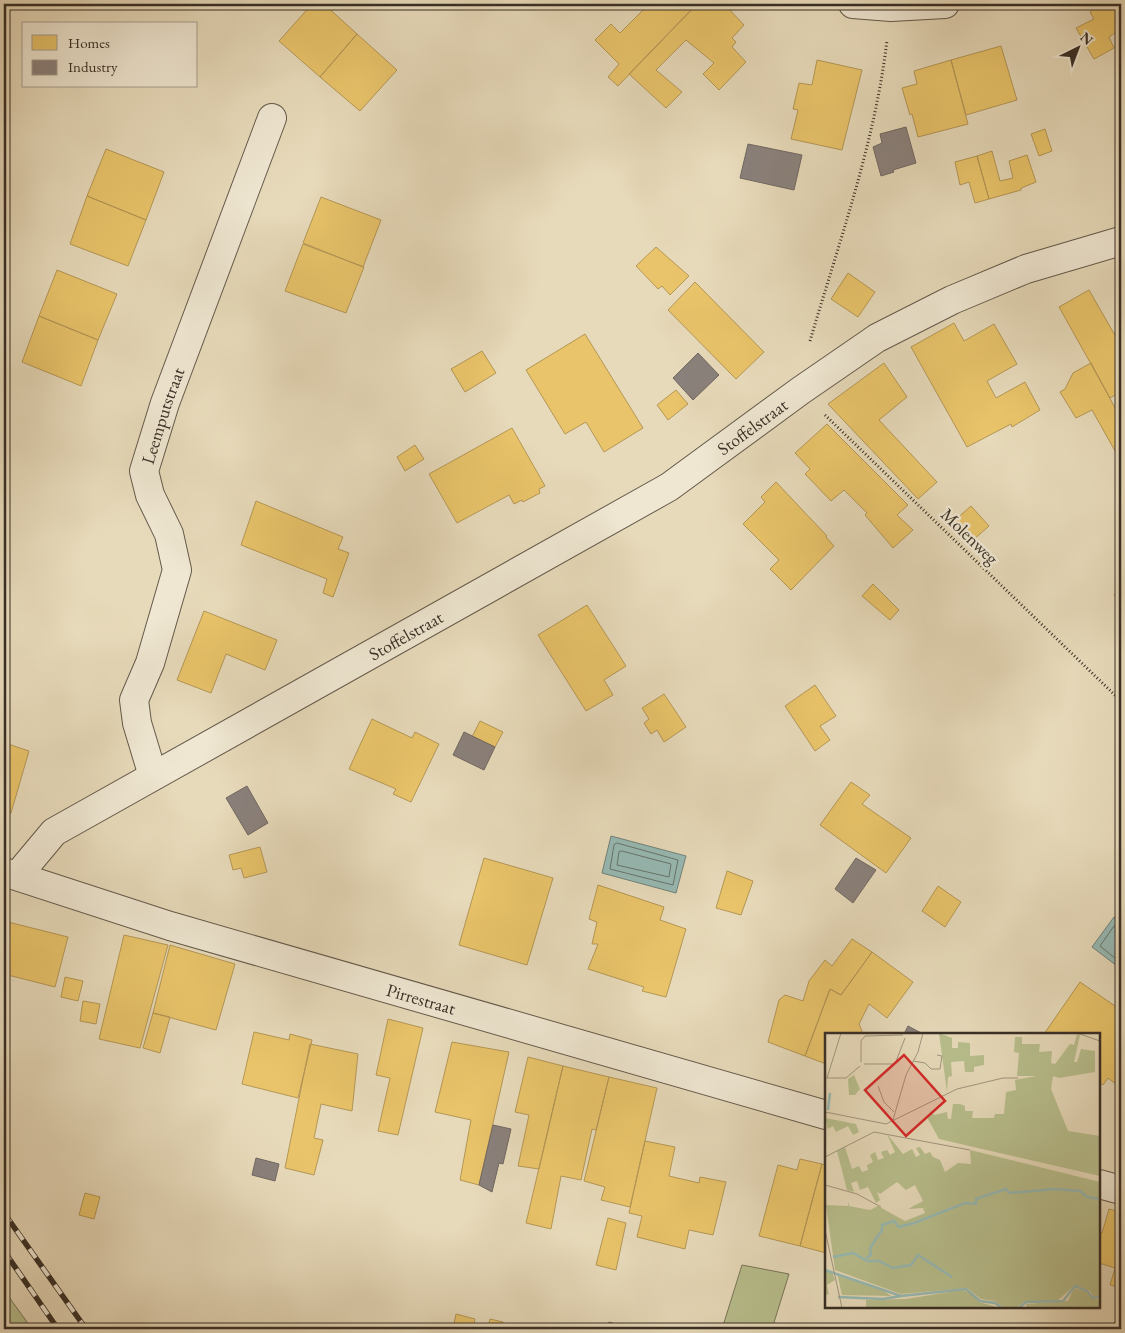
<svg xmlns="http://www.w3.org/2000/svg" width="1125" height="1333" font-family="'EB Garamond',serif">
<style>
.green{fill:#b8be8d;stroke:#78765a}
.water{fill:#97bab4;stroke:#71827b}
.homes{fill:#e9c46a;stroke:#b49756}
.industry{fill:#8a817c;stroke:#716862}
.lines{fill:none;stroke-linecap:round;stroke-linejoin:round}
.shore{stroke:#68746d;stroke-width:1}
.minor-casing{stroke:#645a4b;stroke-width:30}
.path{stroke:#382f26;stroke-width:3;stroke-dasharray:1 2.5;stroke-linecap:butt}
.minor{stroke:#efe7d2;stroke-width:28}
.rail-casing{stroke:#382f26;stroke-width:5.5}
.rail{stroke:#efe7d2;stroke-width:4;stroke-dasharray:11;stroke-linecap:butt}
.labels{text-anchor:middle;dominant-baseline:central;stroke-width:5;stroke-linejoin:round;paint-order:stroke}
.street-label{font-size:18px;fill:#382f26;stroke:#efe7d2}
.inset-river{fill:none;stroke:#97bab4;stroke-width:2.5}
.inset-road{fill:none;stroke:#a1967f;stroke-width:1}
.view{fill:#d62828;fill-opacity:0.15;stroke:#d62828;stroke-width:2.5}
.inset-edge{fill:none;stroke:#382f26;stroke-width:2.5}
</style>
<rect width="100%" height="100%" fill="#e7daba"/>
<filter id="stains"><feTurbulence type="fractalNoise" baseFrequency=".004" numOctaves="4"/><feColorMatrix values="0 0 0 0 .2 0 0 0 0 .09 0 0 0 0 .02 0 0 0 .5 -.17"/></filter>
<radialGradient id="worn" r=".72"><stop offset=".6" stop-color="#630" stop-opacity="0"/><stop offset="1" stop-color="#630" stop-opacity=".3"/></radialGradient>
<path class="green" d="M742 1265 789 1274 772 1329H722Z
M4 1290 32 1329H9L4 1321Z
M609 1322 635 1329H607Z"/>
<path class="water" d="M611 836 686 856 676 893 602 873Z
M1114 917 1121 923V969L1092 947Z"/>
<path class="homes" d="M312 4H324L357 34 320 77 279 41Z
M649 4H697L618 86 608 77 619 64 595 40 611 24 620 33Z
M697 4H724L744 25 732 38 736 42 732 47 746 62 719 90 703 74 714 63 686 40 656 70 682 92 666 108 629 74Z
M1091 4H1121V29L1109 37 1114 48 1094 59 1076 28 1094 19 1090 12 1094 9Z
M357 34 397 70 360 111 320 77Z
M1001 46 1017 100 966 115 951 60Z
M817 60 862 70 842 150 791 139 798 110 793 109 799 83 812 85Z
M951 60 968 124 918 137 912 114 910 115 902 88 917 84 914 71Z
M1045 129 1052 151 1039 156 1031 134Z
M106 149 164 172 146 220 87 196Z
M992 151 1000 181 1013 178 1009 161 1027 155 1036 182 1021 188V190L989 199 977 156Z
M977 156 989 199 975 203 969 182 960 185 955 162Z
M87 196 146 220 128 266 70 244Z
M321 197 381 220 363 267 303 243Z
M303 244 364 267 346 313 285 291Z
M656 247 689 276 670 295 662 286 658 289 636 266Z
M57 270 117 294 98 340 39 316Z
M848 273 875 292 858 317 831 299Z
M695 282 764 352 736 379 668 310Z
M1089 290 1116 337 1121 334V392L1110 398 1059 307Z
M39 316 98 340 81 386 22 362Z
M954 323 964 341 994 324 1017 364 987 381 996 398 1025 382 1040 410 1012 427 1011 424 967 447 911 347Z
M585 334 643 428 604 452 586 422 565 434 526 370Z
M482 351 496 373 465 392 451 369Z
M884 363 907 397 879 420 937 482 918 499 828 404Z
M1091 363 1121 419V457L1119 458 1092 410 1076 418 1060 392 1065 389 1073 373Z
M676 390 688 404 668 420 657 405Z
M827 424 908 505 897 515 913 530 893 548 865 515 867 513 844 490 831 501 805 474 810 469 795 453Z
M512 428 545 486 539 489 540 493 523 502 522 500 514 504 509 495 457 523 429 474Z
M415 445 424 459 405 471 397 457Z
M776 482 827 536 826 537 834 546 791 590 770 569 779 560 743 524 765 502 761 497Z
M256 501 343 537 338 549 349 553 333 597 323 593 327 579 241 545Z
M971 506 989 526 972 541 954 521Z
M873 584 899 610 890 620 862 596Z
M1121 587V603L1114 595Z
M587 605 626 666 604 680 613 695 586 711 538 635Z
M204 611 277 640 265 670 226 654 211 693 177 680Z
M815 685 836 716 820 726 830 740 815 751 785 706Z
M664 694 686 727 664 742 657 730 651 734 644 723 649 719 642 708Z
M372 719 412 738 415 732 439 744 411 802 393 794 396 789 349 769Z
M480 721 503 732 495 747 472 737Z
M5 743 29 751 11 813 4 811Z
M851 782 870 795 862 804 911 838 886 873 820 825Z
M260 847 267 872 244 878 241 868 233 870 229 855Z
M484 858 553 878 527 965 459 945Z
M727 871 753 881 741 915 716 908Z
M598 885 664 907 660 920 686 929 666 997 642 991 644 987 588 969 598 944H592L597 922 589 919Z
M938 886 961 902 945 927 922 911Z
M4 921 68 937 55 987 4 974Z
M124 935 168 945 140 1048 99 1039Z
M852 939 872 952 841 995 830 989 805 1056 768 1042 779 1000 785 995 803 1001 809 981 825 960 832 966Z
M170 945 235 964 216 1030 153 1013Z
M872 952 913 982 887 1018 869 1004 859 1024 862 1031 861 1034H826V1064L805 1056 830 989 841 995Z
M65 977 83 981 78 1001 61 997Z
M1080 982 1121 1010V1088L1108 1078 1103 1085 1099 1082V1034H1044Z
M83 1001 100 1004 96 1024 80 1021Z
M153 1013 170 1017 160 1053 143 1048Z
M388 1019 423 1028 398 1135 378 1131 390 1078 376 1075Z
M254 1032 289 1040 290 1034 312 1040 298 1098 242 1084Z
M452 1042 509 1052 479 1185 460 1180 471 1120 435 1112Z
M310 1044 358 1054 352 1111 321 1104 314 1138 323 1140 314 1175 285 1168Z
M528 1057 563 1066 539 1169 518 1166 529 1115 515 1112Z
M563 1066 609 1077 596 1130 592 1129 581 1180 561 1176 551 1229 526 1223Z
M609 1077 657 1088 630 1207 601 1200 605 1187 584 1181Z
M645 1141 675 1147 669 1176 699 1183 700 1177 726 1182 713 1235 689 1230 685 1249 637 1237 642 1216 629 1213Z
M800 1159 822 1164 800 1246 759 1236 778 1165 797 1170Z
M822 1164 826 1165V1253L800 1246Z
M85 1193 100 1197 94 1219 79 1215Z
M1109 1209 1121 1212V1288L1110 1285 1115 1268 1099 1263V1232L1102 1233Z
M608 1218 626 1223 616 1270 596 1265Z
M456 1314 475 1319 473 1329H453Z
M490 1319 503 1322 502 1329H487Z"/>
<path class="industry" d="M906 127 916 163 893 170 894 172 881 176 873 147 882 143 880 134Z
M748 144 802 155 794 190 740 178Z
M698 353 719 375 693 400 673 378Z
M464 732 495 747 484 770 453 755Z
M247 786 268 823 248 835 226 798Z
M856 858 876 870 853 903 835 889Z
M908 1026 923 1034H904Z
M493 1125 511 1129 503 1164 499 1163 492 1192 479 1185Z
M256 1158 279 1164 275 1181 252 1175Z"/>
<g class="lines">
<path class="shore" d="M617 843 678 860 673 885 610 869 614 845Z
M622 851 671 864 669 877 617 865 619 852Z
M1121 927 1114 926 1100 946 1121 963"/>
<defs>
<g id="minor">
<path d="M853 4 891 7 945 4"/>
<path id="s1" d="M153 776 137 723 134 700 150 663 177 570 169 534 150 495 144 471 165 403 272 118"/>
<path id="s2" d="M4 872 170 926 826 1115"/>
<path id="s3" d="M18 875 54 832 669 487 800 391 877 338 952 300 1026 269 1121 241"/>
<path d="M1099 1184 1121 1190"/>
</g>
</defs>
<use href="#minor" class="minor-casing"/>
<path class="path" d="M810 341C839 242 875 143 887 40
M825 415 1121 701"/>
<use href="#minor" class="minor"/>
<defs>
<path id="rail" d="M4 1213 86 1329
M4 1251 58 1329"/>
</defs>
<use href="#rail" class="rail-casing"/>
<use href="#rail" class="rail"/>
</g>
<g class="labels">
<g class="street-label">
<text stroke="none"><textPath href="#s1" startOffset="379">Leemputstraat</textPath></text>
<text stroke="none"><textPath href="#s3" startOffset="864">Stoffelstraat</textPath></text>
<text transform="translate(970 536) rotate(44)">Molenweg</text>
<text stroke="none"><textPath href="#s3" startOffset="459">Stoffelstraat</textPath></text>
<text stroke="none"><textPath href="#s2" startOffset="436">Pirrestraat</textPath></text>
</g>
</g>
<g transform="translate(825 1033)">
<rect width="275" height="275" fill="#e7daba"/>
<path d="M114 0 127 5V15H133V9L145 10V23L159 22V32L149 34V39H140L139 28 126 29 127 43 123 44 122 59ZM252 1 255 2 249 29H252L256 16 270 18V39L234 45 228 43 226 56 243 98 275 103V143L114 106 102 84 106 82 105 78 109 82 122 79 123 86H126L128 71H135L140 73V78H148L147 85H169L170 81H179L181 59 191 57 190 47 212 43H192L194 20 189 19 190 4H197V11H215L214 19 227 18 226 30 230 31 245 11 249 12ZM29 42 35 56 30 62H24L23 46ZM0 85 31 91 34 99 28 102 23 93 11 99 8 93 3 96ZM62 101 78 121 87 116 91 124 95 122 91 115 95 114 100 121 105 119 108 124 115 127 120 139 133 130 146 131 145 117 275 149V263L269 264 265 258 250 252 232 268H201L191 275H179L170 268 156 266 142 255 76 261 10 237 1 172 23 173V168L24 173 45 177 53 173 80 188 100 180 98 175 83 176 98 168 90 152 81 157 72 149 55 161 52 159 55 167 51 170 43 154 35 157 32 148 26 150 29 159 22 157 12 118 20 114 27 136 34 133 37 139 43 137 42 132 48 129 45 122 50 119 53 127 59 125 56 119 62 117 65 122 70 119ZM0 238 7 239 10 247 2 252 4 261 0 262ZM12 240 59 258 66 263 17 262ZM249 255 262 259 268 266H275V275H202L201 271 243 268ZM137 257 145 259 154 269 175 275H41V267L81 266Z" fill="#b8be8d"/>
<path class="inset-river" d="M3 77 5 60M8 224 28 220 42 228H54L68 235 86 232 93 222 127 244M41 225 46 222 45 215 57 197V192L69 188 74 194 89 190 140 170 151 171V166L181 156 184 160 230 156 255 158 262 164 275 166M0 237 76 263 141 256 155 268 170 270 177 275M13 264 58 266 76 263M194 275 201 269 238 268 250 253 262 258 268 265 275 264"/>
<path class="inset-road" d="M252 0 275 8M88 28 100 30 106 36H115L117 23 112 22M36 29V8L40 3 78 2M39 31H70L80 5M0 45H21L35 33M2 45 16 0M53 53 59 69 69 79M0 79 61 91 132 56 178 45H193M68 87 81 42 93 19 98 0M0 124 49 99 145 117M0 152 32 161 56 174M0 197 17 275"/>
<path class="view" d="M79 22 120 68 81 103 40 57Z"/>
<rect width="275" height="275" class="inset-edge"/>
</g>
<rect width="1125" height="1333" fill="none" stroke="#e7daba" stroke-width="20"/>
<rect x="5" y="5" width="1115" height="1323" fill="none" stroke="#382f26" stroke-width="2.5"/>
<rect x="10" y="10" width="1105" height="1313" fill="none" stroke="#382f26"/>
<rect x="22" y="22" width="175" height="65" fill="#efe7d2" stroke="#a69d8d"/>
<rect x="32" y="35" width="25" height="15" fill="#e9c46a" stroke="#a69d8d"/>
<text x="68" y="48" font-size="15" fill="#382f26">Homes</text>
<rect x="32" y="60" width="25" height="15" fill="#8a817c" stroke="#a69d8d"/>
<text x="68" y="72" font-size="15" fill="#382f26">Industry</text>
<g transform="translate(1078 48) rotate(42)" stroke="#efe7d2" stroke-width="4" paint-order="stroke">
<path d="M0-4L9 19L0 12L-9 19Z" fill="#382f26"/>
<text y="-8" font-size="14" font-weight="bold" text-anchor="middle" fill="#382f26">N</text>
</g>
<rect width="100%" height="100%" filter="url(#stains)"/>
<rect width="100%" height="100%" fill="url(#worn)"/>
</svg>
